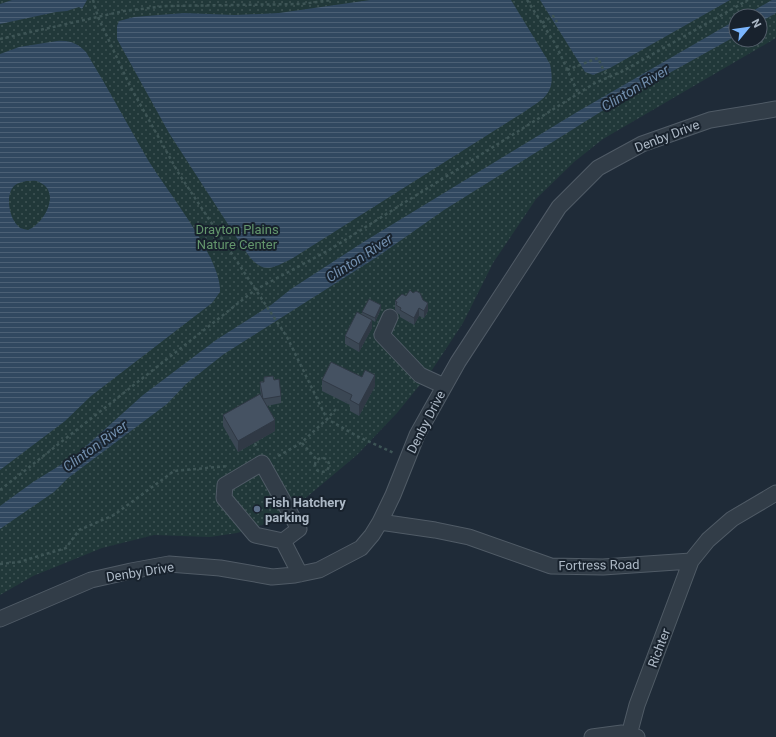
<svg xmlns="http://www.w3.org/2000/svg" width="776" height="737" font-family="Roboto,sans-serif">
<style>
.grass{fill:url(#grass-dots);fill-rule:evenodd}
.water{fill:url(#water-rules);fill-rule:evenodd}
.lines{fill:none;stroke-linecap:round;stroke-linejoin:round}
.minor-casing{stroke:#505b66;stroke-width:17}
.path{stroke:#3e5556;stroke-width:2.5;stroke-dasharray:3 3;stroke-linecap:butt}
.minor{stroke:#323d48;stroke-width:15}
.wall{fill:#3b4754}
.shaded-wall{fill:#303945}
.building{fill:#455262;stroke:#303945}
.service-dot{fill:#5c6f8a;stroke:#18222d;stroke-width:1.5}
.labels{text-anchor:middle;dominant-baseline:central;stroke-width:4;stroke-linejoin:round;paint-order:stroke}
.street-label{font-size:13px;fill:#acb8c5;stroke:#18222d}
.park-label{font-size:13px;fill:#63966c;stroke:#18222d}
.poi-label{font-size:13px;font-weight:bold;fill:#acb8c5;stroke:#18222d;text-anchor:start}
.water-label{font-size:14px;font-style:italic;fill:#7390af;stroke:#18222d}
</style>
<defs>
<pattern id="grass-dots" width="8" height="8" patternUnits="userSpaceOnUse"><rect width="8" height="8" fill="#213839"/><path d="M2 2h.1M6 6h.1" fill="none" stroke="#3f5354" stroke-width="1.8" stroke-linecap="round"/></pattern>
<pattern id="water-rules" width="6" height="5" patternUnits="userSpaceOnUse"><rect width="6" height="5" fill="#314860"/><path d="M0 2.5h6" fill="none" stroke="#4c6075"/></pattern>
</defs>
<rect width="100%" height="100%" fill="#1f2b38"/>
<path class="grass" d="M0 0H776V38L603 139 574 162 536 199 493 263 463 323 432 370 397 413 357 455 290 511 262 525 237 533 210 537 154 535 102 548 33 576 0 595ZM736 16H760V40H736Z"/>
<path class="water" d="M12 0H87L82 9 79 7 67 11 56 12 0 24V4Z
M370 0H511L550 64C556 93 546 97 524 112L293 258C268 271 261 274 244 249L169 133 117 39V26L119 21 134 17 184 13 235 15 279 13Z
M540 0H730L610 68 593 75 585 72Z
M772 0H776V13L760 22V16H744Z
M736 20V36L610 106 444 210 377 257 224 354 186 384 167 404 68 478 54 492 0 529V506L33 482 75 456 143 395 216 340 271 305 291 289 365 241 577 112Z
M57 41C70 40 77 43 86 52 108 88 127 124 148 160 167 191 222 259 220 292L212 303 199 313 91 396 65 421 0 470V54L19 47ZM26 181C30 181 36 180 39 182 62 192 44 224 28 230 26 229 21 229 19 227 9 219 5 195 14 186 17 183 23 182 26 181Z"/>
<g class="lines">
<defs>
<path id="minor" d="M390 317 382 335 420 375 444 386
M380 522 435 530 469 537 551 566 603 567 691 561
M283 541 255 535 224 498 225 485 262 463 299 529 283 541 300 574
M0 619 91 580 131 571 169 564 220 568 272 577 295 575 319 570 361 548 372 535 380 522 393 495 417 435 458 362 559 207 598 168 642 144 710 120 776 109
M629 735 637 705 691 561 708 540 732 519 776 493
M592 737 622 733 637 737"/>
</defs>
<use href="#minor" class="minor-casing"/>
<path class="path" d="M93 0 98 17 130 86 179 174 287 337 327 419 301 443 275 458
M527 0 556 45 578 93
M542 23 553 16 557 22
M0 39 124 11 166 6 302 4 332 0
M567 70 598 58 604 71 609 77
M336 409 327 419 357 436 394 453
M255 443 258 450
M302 443 317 460
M315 465a7 7 0 1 1 14 0a7 7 0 1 1-14 0Z
M0 490 255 290 329 250 595 83 623 71 748 0
M0 564 19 562 66 548 79 530 114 515 174 471 228 466"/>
<use href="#minor" class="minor"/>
</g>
<path class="wall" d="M413 293 428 311 424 318 419 316 414 325 400 317V315L396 312 395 309V301Z
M381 309 375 322 372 320V328L359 352 345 344V336L362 315V312Z
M264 377 274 380 281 396V403L267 406 275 431 238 452 223 426V415L261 395 260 390V382H264Z
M322 380 375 386 359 416 350 411V405L322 391Z"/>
<path class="shaded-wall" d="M428 303V311L424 318V311Z
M381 305V309L375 322V318Z
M419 308V316L414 325V318Z
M372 320V328L359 352V344Z
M375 375V386L359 416V405Z
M275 420V431L238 452V441Z"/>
<path class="building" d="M410 290 413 293 416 291 420 293 423 300 428 303 424 311 419 308 414 318 400 310 401 308 396 305 397 302 395 301 402 294 406 296Z
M369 299 381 305 375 318 362 312Z
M357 312 372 320 359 344 345 336Z
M331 362 362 377 365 370 375 375 359 405 350 400 352 395 322 380Z
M273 376 274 380 279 379 281 396 263 399 260 382H264V377Z
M260 394 275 420 238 441 223 415Z"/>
<circle class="service-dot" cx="257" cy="509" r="4"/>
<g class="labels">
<g class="street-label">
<text transform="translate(667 136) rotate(-21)">Denby Drive</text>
<text transform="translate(426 422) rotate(-63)">Denby Drive</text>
<text transform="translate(599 565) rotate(-1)">Fortress Road</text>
<text transform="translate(140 572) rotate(-9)">Denby Drive</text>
<text transform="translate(659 648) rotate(-69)">Richter</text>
</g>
<g class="park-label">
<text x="237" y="229">Drayton Plains<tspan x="237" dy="15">Nature Center</tspan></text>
</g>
<g class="poi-label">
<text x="265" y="502">Fish Hatchery<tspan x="265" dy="15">parking</tspan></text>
</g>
<g class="water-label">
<text transform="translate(635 88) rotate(-31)">Clinton River</text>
<text transform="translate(359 258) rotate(-33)">Clinton River</text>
<text transform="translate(95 446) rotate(-36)">Clinton River</text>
</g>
</g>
<g transform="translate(748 28) rotate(61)"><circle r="19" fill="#18222d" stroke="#535e6a"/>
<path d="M0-3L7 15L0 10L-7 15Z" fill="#7ab5fd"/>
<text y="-6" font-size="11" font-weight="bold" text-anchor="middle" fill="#acb8c5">N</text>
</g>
</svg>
